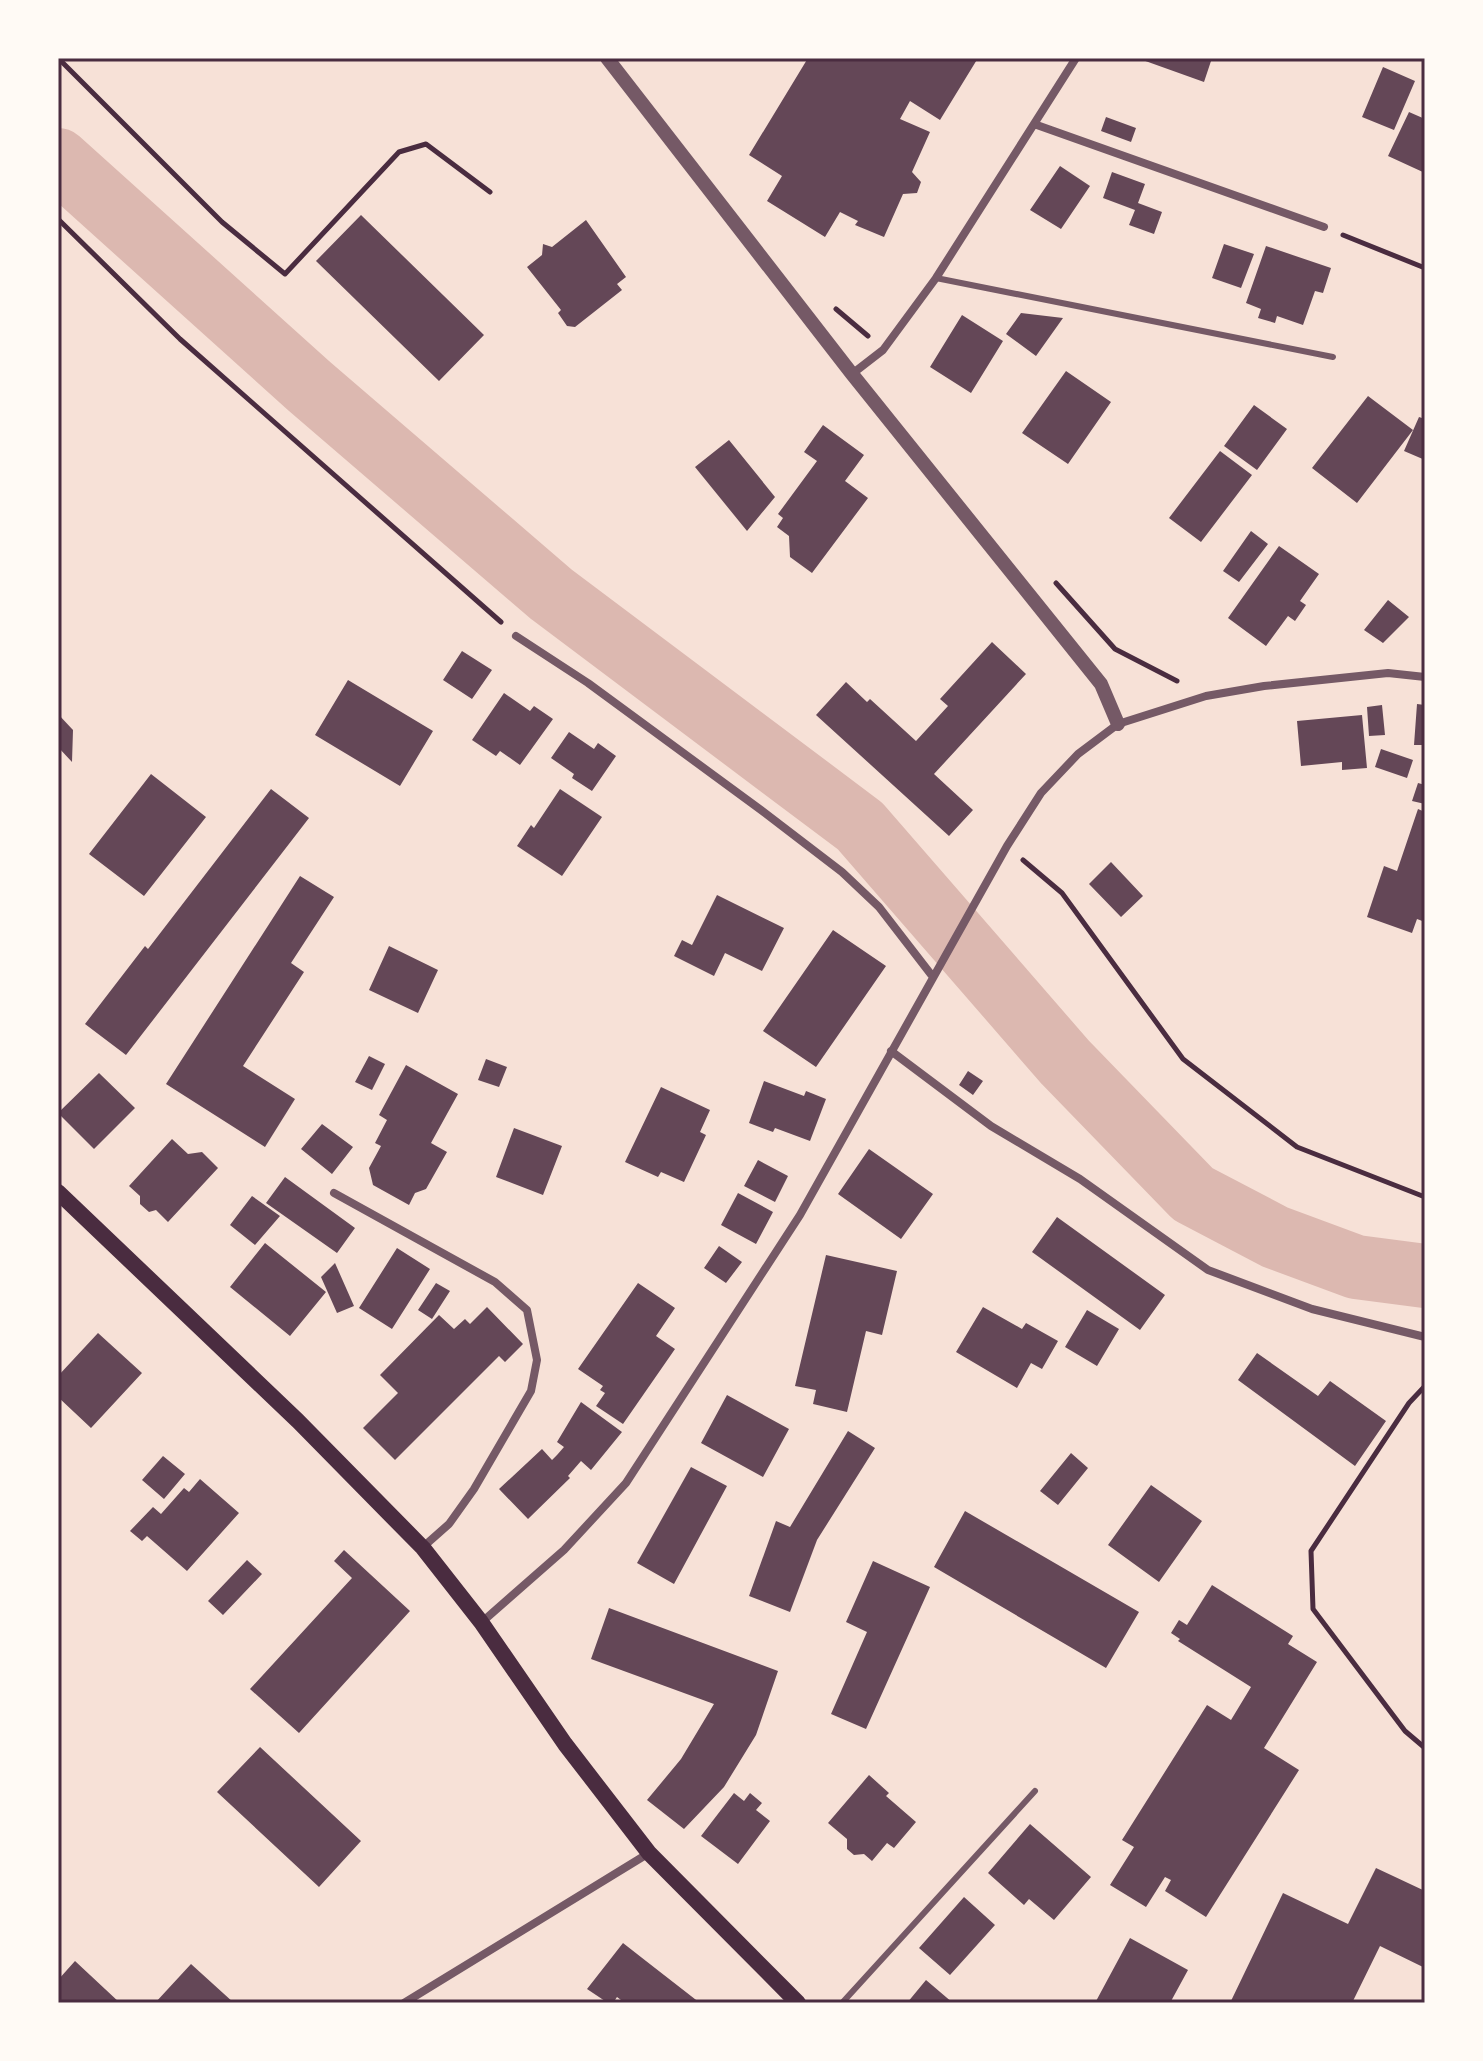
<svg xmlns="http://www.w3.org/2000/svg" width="1483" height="2061" font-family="Cabin,sans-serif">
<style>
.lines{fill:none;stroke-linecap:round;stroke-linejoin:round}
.river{stroke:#dcb8b0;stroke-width:64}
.building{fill:#644757}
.path{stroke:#4a2c40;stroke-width:5}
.service{stroke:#755966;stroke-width:6}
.minor{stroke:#755966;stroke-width:8}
.tertiary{stroke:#755966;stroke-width:14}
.secondary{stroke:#4a2c40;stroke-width:16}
.neatline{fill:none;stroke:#4a2c40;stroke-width:3}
</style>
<rect width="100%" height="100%" fill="#f7e1d7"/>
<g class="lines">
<path class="river" d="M58 160 309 386 551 594 860 826 1065 1062 1193 1194 1275 1237 1356 1267 1425 1276"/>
</g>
<path class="building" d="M808 58H978L940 120 910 101 900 119 930 132 912 172 921 182 917 193 903 194 884 237 855 225 858 221 840 212 825 237 767 201 782 176 749 155Z
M1137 58H1212L1204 82Z
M1383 67 1415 81 1394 130 1362 117Z
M1409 112 1425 119V173L1388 156Z
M1106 117 1136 128 1131 142 1101 131Z
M1060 166 1090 186 1061 229 1030 210Z
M1112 172 1145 184 1138 203 1162 212 1154 234 1129 225 1135 210 1103 198Z
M361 215 484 335 439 381 316 261Z
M586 220 626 277 617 284 622 290 575 327 567 326 558 313 561 310 527 267 542 255 543 244 552 247Z
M1224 244 1254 254 1241 288 1212 278Z
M1266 246 1331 268 1323 293 1315 291 1303 325 1277 316 1275 323 1258 318 1261 309 1246 303Z
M1021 313 1063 318 1036 356 1006 334Z
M962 315 1003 341 971 393 930 367Z
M1066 371 1111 402 1068 464 1022 433Z
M1368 396 1413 430 1357 503 1312 468Z
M1254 405 1287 429 1257 470 1224 446Z
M1419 417 1425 419V460L1404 451Z
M823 425 864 455 845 481 868 498 812 573 790 557 789 536 777 527 783 518 778 514 817 461 804 452Z
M729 440 775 497 747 531 695 467Z
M1220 451 1252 475 1201 542 1169 518Z
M1251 531 1268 544 1239 582 1223 571Z
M1279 546 1319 574 1300 601 1306 605 1295 621 1288 616 1266 646 1228 618Z
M1388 600 1409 617 1383 643 1364 630Z
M992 642 1026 674 934 774 973 810 949 836 816 715 846 682 867 702 870 699 916 741 948 706 940 699Z
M462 651 492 670 472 699 443 680Z
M348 680 433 731 400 786 315 735Z
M504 693 530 711 534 706 553 719 520 765 500 751 496 756 472 740Z
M1417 704 1425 705V745H1414Z
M1382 705 1385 735 1369 736 1367 707Z
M58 714 73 730 72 762 58 747Z
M1362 715 1367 768 1342 770V762L1301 766 1297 721Z
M569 732 594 749 598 743 616 756 592 791 572 778 574 774 551 758Z
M1381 749 1413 760 1407 778 1375 767Z
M151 774 206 817 144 896 89 854Z
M1418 783 1425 785V804L1412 801Z
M271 789 309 818 126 1055 85 1024 145 946 148 949Z
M560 789 602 817 562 876 517 846 531 825 534 828Z
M1418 809 1425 812V922L1417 919 1412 933 1367 917 1384 866 1397 871Z
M1111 862 1143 896 1121 917 1089 884Z
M300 876 334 897 291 963 304 972 243 1066 295 1099 265 1147 166 1084Z
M717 895 784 928 762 971 725 953 714 976 674 956 682 940 692 945Z
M833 930 886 966 816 1067 763 1031Z
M389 946 438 970 418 1013 369 990Z
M369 1056 385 1064 372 1090 355 1082Z
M486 1059 507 1067 499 1087 478 1080Z
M406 1065 458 1094 431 1143 447 1152 426 1189 415 1193 409 1205 373 1185 369 1168 381 1146 375 1143 387 1120 379 1115Z
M968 1071 983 1081 973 1095 959 1085Z
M99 1073 135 1108 94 1149 58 1113Z
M764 1081 804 1096 806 1091 826 1099 810 1141 775 1128 773 1132 749 1123Z
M661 1087 710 1110 700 1132 706 1135 684 1182 661 1172 658 1177 625 1162Z
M322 1124 353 1147 332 1174 301 1149Z
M514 1128 562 1146 543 1195 496 1177Z
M172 1139 188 1154 202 1152 218 1168 168 1222 156 1210 149 1212 140 1204V1196L129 1186Z
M869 1149 933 1194 901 1239 838 1194Z
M758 1160 788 1176 775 1202 744 1186Z
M285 1177 355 1228 337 1253 266 1203Z
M738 1193 773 1212 756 1244 721 1225Z
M252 1196 280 1216 255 1245 230 1225Z
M1057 1217 1165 1295 1140 1330 1032 1252Z
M265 1243 326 1292 290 1336 230 1287Z
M719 1246 742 1262 726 1283 704 1268Z
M397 1248 430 1269 392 1329 359 1308Z
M826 1255 897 1271 882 1335 866 1331 847 1412 813 1404 816 1390 795 1386Z
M335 1263 354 1306 337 1313 321 1277Z
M436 1283 450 1291 432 1319 418 1310Z
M638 1283 675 1308 656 1336 675 1349 623 1424 596 1406 605 1393 600 1390 603 1386 578 1369Z
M487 1307 523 1344 505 1362 499 1356 395 1460 363 1428 398 1393 380 1375 439 1315 454 1329 465 1319 470 1324Z
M983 1307 1022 1329 1026 1323 1058 1341 1042 1369 1031 1363 1017 1388 956 1352Z
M1087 1310 1119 1329 1097 1366 1065 1347Z
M98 1333 142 1373 91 1428 58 1397V1376Z
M1257 1353 1318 1396 1330 1381 1386 1421 1355 1466 1238 1380Z
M727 1395 789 1429 763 1477 701 1443Z
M581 1402 622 1432 591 1470 581 1461 568 1476 570 1478 528 1519 499 1489 542 1449 552 1460 557 1455 564 1447 557 1442Z
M848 1431 875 1448 817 1540 790 1612 749 1596 776 1521 790 1527Z
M1071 1453 1088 1468 1058 1505 1040 1491Z
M163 1456 185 1474 164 1499 142 1480Z
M691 1467 727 1486 674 1584 637 1563Z
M200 1479 239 1513 187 1571 147 1536 142 1541 130 1531 153 1507 161 1514 184 1488 189 1492Z
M1151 1485 1202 1521 1159 1582 1108 1545Z
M965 1511 1139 1612 1106 1668 934 1567Z
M344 1550 410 1611 299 1733 250 1689 352 1578 334 1561Z
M247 1560 262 1574 223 1615 208 1601Z
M873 1561 930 1587 866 1729 831 1714 867 1632 846 1622Z
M1212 1585 1293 1636 1288 1644 1317 1662 1264 1748 1299 1770 1206 1917 1165 1891 1171 1880 1165 1877 1146 1907 1110 1885 1134 1847 1122 1840 1207 1705 1231 1720 1251 1687 1178 1641 1180 1639 1171 1633 1179 1620 1187 1625Z
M609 1608 778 1671 756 1735 724 1787 684 1829 647 1800 681 1759 714 1704 591 1659Z
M260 1747 361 1841 319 1887 217 1792Z
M869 1775 889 1793 886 1796 916 1822 894 1848 887 1843 872 1861 864 1854 854 1855 847 1849V1839L828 1823Z
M734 1793 744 1801 750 1793 762 1803 756 1810 770 1821 738 1864 701 1836Z
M1030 1824 1091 1877 1054 1920 1029 1899 1024 1905 988 1873Z
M1376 1868 1425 1891V1968L1380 1946 1352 2003H1230L1283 1893 1348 1924Z
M964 1897 995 1925 950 1975 919 1948Z
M1130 1938 1188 1970 1170 2003H1095Z
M623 1943 646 1961 700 2003H625L617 1997 613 2003H608L587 1989Z
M75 1961 120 2003H58V1980Z
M191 1964 234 2003H155Z
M926 1980 953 2003H907Z"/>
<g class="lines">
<path class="path" d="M58 58 222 222 285 274 399 152 426 144 490 192
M58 219 180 339 501 622
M1343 235 1425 268
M836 309 868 336
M1056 583 1115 649 1177 681
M1023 860 1062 893 1183 1059 1297 1147 1425 1197
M1425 1386 1409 1403 1311 1551 1313 1609 1405 1731 1425 1748"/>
<path class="service" d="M936 278 1333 357
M842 2003 1035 1791"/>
<path class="minor" d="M1034 124 1324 227
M852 374 883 350 936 278 1076 58
M516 636 588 683 761 810 842 872 879 907 933 977
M891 1051 991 1126 1080 1179 1208 1270 1312 1309 1425 1337
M334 1193 495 1282 527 1310 537 1360 531 1391 474 1489 449 1524 423 1547
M482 1622 564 1550 626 1483 800 1215 1007 846 1041 793 1078 754 1118 724 1206 696 1264 686 1388 673 1425 677
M404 2003 649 1853"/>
<path class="tertiary" d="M607 58 852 374 1101 684 1118 724"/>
<path class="secondary" d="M58 1192 298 1421 423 1548 481 1622 565 1744 649 1853 798 2003"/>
</g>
<rect width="1483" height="2061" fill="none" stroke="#fffaf5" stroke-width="120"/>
<rect x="60" y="60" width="1363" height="1941" class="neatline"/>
</svg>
